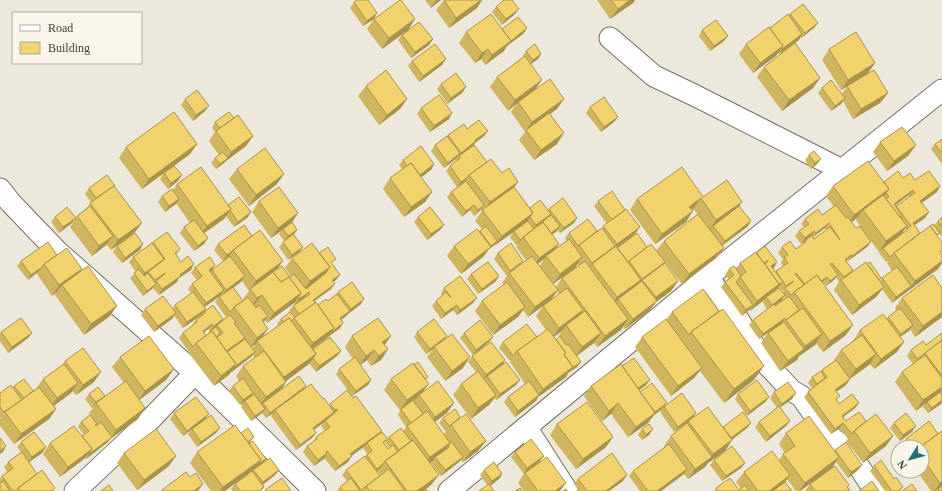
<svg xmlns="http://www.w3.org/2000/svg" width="942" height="491" font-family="'Times New Roman',serif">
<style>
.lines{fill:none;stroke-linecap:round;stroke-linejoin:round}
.minor-casing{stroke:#726f64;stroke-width:23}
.minor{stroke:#fff;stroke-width:21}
.wall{fill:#cfb55d;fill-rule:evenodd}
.shaded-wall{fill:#a9934c}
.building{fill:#f1d26c;stroke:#a9934c}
</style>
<rect width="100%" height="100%" fill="#ece8dc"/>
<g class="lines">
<defs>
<path id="minor" d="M610 38 654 76 694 95 842 170
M0 189 10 202 57 251 195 373 315 491
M708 277 738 319 763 360 792 391 801 396 822 426 832 438 848 450 875 491
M526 427 567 491
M75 491 143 427 195 373
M449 491 708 277 942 90"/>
</defs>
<use href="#minor" class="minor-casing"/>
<use href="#minor" class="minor"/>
</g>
<path class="wall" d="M425 0H441L431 8Z
M444 0H482L477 8 449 28 436 10Z
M597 0H635L633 3 610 19Z
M354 2 374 19 363 26 350 8Z
M496 7 515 14 502 25 492 12Z
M790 14 818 23 814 28 801 38 800 37 799 40 779 54 778 53 776 56 753 73 739 54 746 44 789 15Z
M374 19H415L408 30 382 49 367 29Z
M527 28 523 34 507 46 504 51 485 65 481 59 475 63 459 43 466 32 502 29Z
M702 30 724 41 710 51 699 36Z
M402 35 433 39 429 45 411 58 398 40Z
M829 49 875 63 868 73 888 93 880 103 853 119 843 101 841 104 831 111 818 93 822 88 842 94 847 87 841 90 822 60Z
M526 51 541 54 538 59 531 64 536 88 557 109 550 114 557 144 534 160 519 140 525 132 511 112 516 104 508 111 490 87 497 77 523 57V56Z
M412 61 442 65 419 82 408 66Z
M764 67 820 78 813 88 782 111 757 77Z
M441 84 466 87 462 93 447 104 437 89Z
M366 86 407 99 400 109 379 125 358 96Z
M185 99 205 111 193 121 181 105Z
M590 107 614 122 601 132 586 113Z
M421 108 449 119 430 132 417 114Z
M234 118 253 136 246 146 226 161 224 163 216 169 211 163 215 158 219 155 209 141 215 132 212 128 215 122Z
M467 129 488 131 484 136 475 143 474 145 487 162 502 173 514 187 530 208 548 210 549 209 577 218 574 223 560 233 557 230 556 232 552 234 559 244 554 251 567 241 565 238 569 233 597 231 602 228 607 224 594 206 598 201 626 210 640 227 633 237 647 247 656 251 664 241 698 214 693 209 692 210 686 222 655 244 630 210 637 199 703 197 738 207 751 221 747 227 722 246 724 248 716 258 682 284 665 262 662 265 678 281 671 291 656 302 649 311 625 329 623 326 621 330 597 347 594 342 577 356 581 362 577 367 568 373 566 377 538 397 536 401 515 417 504 402 508 397 525 384 510 362 512 360 510 361 499 348 503 342 537 337 546 330 536 316 543 306 559 294 557 291 551 300 528 317 523 310 518 317 493 335 475 311 482 301 504 285 502 283 507 276 494 259 498 253 522 263 526 260 516 247 519 243 516 245 510 237 513 232 488 250 483 257 461 274 447 256 454 246 479 231 482 229 475 221 482 211 481 210 474 216 470 210 462 217 447 197 451 192 457 187 446 171 450 166 455 162V161L457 158 444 168 431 151 435 145 448 135ZM544 259 540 266 538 264ZM578 264 579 266 562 278 556 287 553 284 575 268ZM562 331 559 335 560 337 556 340 554 337Z
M942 139V164L931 149 935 144Z
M880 142 908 156 887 171 873 152Z
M197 144 190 154 174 166 178 181 168 189 160 179 164 173 174 166 142 189 119 158 126 147Z
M809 155 817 164 811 169 805 160Z
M403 160 434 164 431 170 421 177 432 192 425 202 404 217 383 189 390 178 402 169 399 165Z
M237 169 277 184 249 206 229 179Z
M903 178 915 180 937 192 922 203 925 218 914 225 920 233 934 225 942 217V237L939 233 937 236 938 269 908 291H907L892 303 882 289 876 297 852 315 834 290 839 282 836 277 834 280 826 286 823 282 822 283 846 335 823 352 816 343 815 345 799 356 797 360 780 371 761 343 768 333 781 324 759 339 749 325 753 320 767 309 763 303 764 300 750 311 749 310 742 316 721 287 725 282 729 279 725 275 729 269H736L740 263 756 253 777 262 773 268 776 272 783 266 781 263 783 259 778 253 782 247 796 249 802 245 804 241 801 244 795 236 799 231 804 227 801 224 805 219 822 215 834 207 826 196 833 186 884 182ZM909 195 910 197 896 207 895 205ZM857 218 856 220 860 226 856 228 852 222ZM861 227 879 252 882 249 879 253 886 262 888 261 887 263 892 271 882 278 880 281 851 272 846 261 847 260 848 261 867 247 871 242ZM825 228 826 230 814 239 813 237ZM905 228 906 230 905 232 901 235ZM779 287 783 291 784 290 783 292H774ZM784 296 785 298 775 305 782 300Z
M177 184 228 205 251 212 247 218 234 227 226 216 224 219 204 233V244L194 251 180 233 184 227 190 223 176 203 165 212 158 202 162 196 173 190Z
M89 188 142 223 134 233 111 250 106 244 105 246 92 256 70 227 77 216 85 210 91 202 85 194Z
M259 201 298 213 292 222 297 230 294 235 303 247 299 252 288 260 279 247 284 241 279 234 281 231 271 238 252 212Z
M55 217 72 223 59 233 51 222Z
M418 217 444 225 440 230 427 240 414 222Z
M244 225 277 270 290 277 291 276 285 268 292 258 319 253 332 264 336 280 333 282 331 289 314 301 318 305 328 301 335 296 338 292 361 304 348 314 346 316 341 320 340 328 312 349H313L341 351 337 356 316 372 309 363 285 381 286 382 280 390 304 389 323 399 329 405 330 404 353 398 382 431 380 434 388 439 389 437 403 432 406 427 398 415 401 409 411 402 400 410 384 390 391 379 414 365 428 377 426 380 423 391 454 403 447 413 435 422 444 434 446 432 439 423 443 418 478 451 463 462 461 460 459 462 441 476 431 463 433 461 430 463 431 485 426 489 428 491H337L340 487 347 481 342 475 346 470 365 457 367 454 363 448 365 446 351 456 348 462 335 471 324 458 314 466 303 452 307 446 313 442 316 437 325 431 321 426 323 423 314 430 316 433 312 438 296 450 271 416 273 413 266 418 262 413 251 421 241 407 244 402 240 405 229 391 233 386 239 381 236 376 243 366 255 358 253 355 251 357 214 386 189 353 191 351 189 352 179 338 183 333 192 326V325L196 320 202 315 183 328 174 315 172 319 154 332 141 315 145 309H172L175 305 191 293 188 289 192 284 197 280 191 273 195 267 212 270 227 259 229 256 223 261 214 250 218 244ZM242 281 249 291 243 299 244 300 243 301 233 288ZM222 294V295L219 297 215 302 226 317 228 315 222 321 223 319 204 312 206 309 204 307 220 296ZM305 297 293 306 289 311 290 312 281 319 277 324 278 326 263 337V322L265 320 267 323 294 303 295 305ZM208 329 210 331 206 336 204 333ZM256 344 252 349 251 347ZM385 442 389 448 388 449 384 443ZM380 469 378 472 381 475 380 476 377 472Z
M153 242 180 249 176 255 181 262 191 270 179 278 177 282 159 295 153 288 143 296 130 278 136 272 129 262 133 257Z
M117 246 140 250 122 263 113 252Z
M57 255 82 269 80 272 110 316 84 335 55 295 57 292 52 296 37 274 38 272 28 280 17 266 21 261Z
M471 274 499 276 495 282 478 294 467 279Z
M444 288 473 303 457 315 453 310 441 319 432 306 436 301 442 296 441 294Z
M902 298 942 317 915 337 910 329 900 337 897 352 874 369 870 364 850 379 846 385 837 391V401L839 404 859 403 855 408 843 417 846 421H866L893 436 886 446 863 463 846 441 848 439 840 428 831 434 804 397 808 392 812 388 808 383 812 377 835 361 834 360 841 350 853 341 860 330 887 318 888 317 896 311 895 308Z
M672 312 754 380 724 403 700 371 694 378 671 396 635 347 642 337 666 320Z
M1 332 32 333 28 338 8 353 0 341V334Z
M417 332 444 339 463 368 445 381 427 357 433 349 426 354 414 337Z
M464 333 493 337 489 342 473 355 460 338Z
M942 333V402L941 404 928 413 923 407 925 404 916 411 895 382 902 372 913 364 907 356 911 350 926 345Z
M352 336 385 345 388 349 381 360 371 366 367 360 360 365 371 380 368 385 352 396 336 374 339 369 353 359 345 347Z
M472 356 503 364 516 385 496 400 495 398 489 405 471 419 453 395 461 384 476 372 468 362Z
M120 357 174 369 166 380 139 400 138 419 110 439 108 442 86 459 85 458 60 477 43 454 50 443 82 436 84 435 78 427 81 422 90 415 89 413 94 407 92 408 85 399 89 394 105 396 103 398 124 383 112 367Z
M65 361 94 382 76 395 72 391 71 393 54 406 56 409 49 419 14 444 0 426V419L2 417 0 418V393L13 388 14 386 33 391 35 390 43 379 63 364Z
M622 366 650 380 646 385 639 390 640 392 667 403 665 406 696 413 693 418 723 427 751 423 747 428 732 440 725 451 708 463 705 467 688 479 684 474 661 491H640L629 476 633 471 665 448 664 446 671 436 686 424 688 422 674 432 660 412 662 409 653 416 648 423 628 437 611 414 602 421 584 396 591 386Z
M774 392 792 399 780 407 790 421 786 426 766 442 755 427 759 422 777 408 770 398Z
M738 394 769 397 765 402 747 416 735 399Z
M174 413 206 419 216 433 197 447 188 434 191 430 183 436 170 419Z
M929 421 942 491H936L937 489 935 491H931L917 471H922V447H904L902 444 906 439Z
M894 423 912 432 900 441 890 428Z
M557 424 613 437 606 447 576 469 550 435Z
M642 429 649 435 642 440 638 435Z
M241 433 250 442 264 462 279 470 275 475 262 485 264 487 261 491H232L231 489 235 484 252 471 225 491H211L190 463 197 452Z
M786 433 834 451 835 450 858 470 848 478 836 462 832 468 800 491H796L787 479 785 482 792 491H714L716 488 739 490 741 489 736 482 744 472 779 460 783 454 785 453 779 444Z
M21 442 46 447 42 453 29 462 37 474 54 491H0V479L2 476 7 472 4 467 8 462 21 452 17 447Z
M515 452 544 456 540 461 560 491H524L518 483 524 473V474L511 457Z
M124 453 169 466 137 490 117 463Z
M714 460 745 463 741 468 722 481 710 465Z
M874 466 894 479 903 487 900 491H885L870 471Z
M484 470 502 474 499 479 490 485H487L480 475Z
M578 479 623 481 609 491H579L574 484Z
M810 484 849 485 848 487 850 491H805Z"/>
<path class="shaded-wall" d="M436 0H441L431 8Z
M481 0H482L477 8 449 28 456 18Z
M630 0H635L633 3 610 19 618 9Z
M519 9 515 14 502 25 506 19Z
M377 13 374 19 363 26 367 21Z
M415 19 408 30 382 49 389 38Z
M818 23 814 28 801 38 805 33Z
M527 28 523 34 507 46 504 51 485 65 492 55Z
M802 34 799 40 779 54 782 49Z
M728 36 724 41 710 51 714 46Z
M433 39 429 45 411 58 415 52Z
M783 46 776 56 753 73 760 63Z
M488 49 481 59 475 63 482 53Z
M541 54 538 59 529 65 533 60Z
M446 59 442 65 419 82 423 76Z
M875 63 868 73 841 90 848 80Z
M820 78 813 88 782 111 789 100Z
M542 80 535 90 518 102 516 104 508 111 515 100Z
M466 87 462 93 447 104 451 98Z
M888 93 880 103 853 119 861 109Z
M845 98 841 104 831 111 835 106Z
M407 99 400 109 379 125 387 115Z
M564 99 557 109 527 131 526 130 532 122Z
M209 106 205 111 193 121 196 115Z
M452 113 449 119 430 132 434 126Z
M618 117 614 122 601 132 604 127Z
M488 131 484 136 475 143 472 147 459 156 457 158 461 153 475 140Z
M564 133 557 144 534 160 541 150Z
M253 136 246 146 226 161 224 163 216 169 220 164 226 160 231 152Z
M197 144 190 154 142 189 149 179Z
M916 145 908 156 887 171 894 161Z
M460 153 456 159 444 168 448 163Z
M821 159 817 164 811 169 815 163Z
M434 164 431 170 412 184 416 178Z
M284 174 277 184 249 206 256 195Z
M182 175 178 181 168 189 171 183Z
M468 177 464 182 457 187 461 182Z
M518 182 511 192 483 212 490 202Z
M940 186 937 192 917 206 920 201Z
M889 189 882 200 863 210 857 218 847 225 854 215Z
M913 190 909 195 890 209 894 204Z
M432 192 425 202 404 217 411 207Z
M701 198 693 209 682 217 689 207Z
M179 199 176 204 165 212 169 206Z
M742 202 735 212 713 226 709 231 716 220Z
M474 205 470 210 462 217 466 211Z
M484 205 480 210 474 216 478 210Z
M231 209 224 219 200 236 207 226Z
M693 211 686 222 655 244 662 234Z
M251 212 247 218 234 227 238 222Z
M929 212 925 218 909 229 913 223Z
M298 213 291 224 283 229 281 231 271 238 278 228Z
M533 213 526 223 494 246 502 236Z
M551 214 547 220 540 224 538 227 532 231 536 225Z
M76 218 72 223 59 233 63 227Z
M577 218 574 223 560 233 564 228Z
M751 221 747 227 721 246 725 241Z
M142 223 134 233 111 250 118 240Z
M829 223 825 228 812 238 816 233Z
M444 225 440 230 427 240 431 234Z
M560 226 556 232 544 240 548 235Z
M907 226 900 236 883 248 879 252 886 241Z
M640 227 632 237 610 255 617 244Z
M297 230 293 235 284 242 288 236Z
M814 231 810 237 801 244 805 238Z
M113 236 105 246 92 256 99 246Z
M208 238 204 244 194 251 198 246Z
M523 238 519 243 516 245 520 240Z
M497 241 493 246 488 250 483 257 461 274 468 264Z
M871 242 867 247 848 261 852 256Z
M143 244 140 250 122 263 125 258Z
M559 244 552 254 546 256 544 259 532 268 539 258Z
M615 246 608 256 592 264 587 272 585 273 592 263Z
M303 247 299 252 288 260 292 255Z
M724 248 716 258 682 284 689 274Z
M233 251 229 256 223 261 227 255Z
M851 255 847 260 841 265 845 260Z
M582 257 575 268 552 285 560 274Z
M164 259 160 264 148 272 147 274 141 278 145 273Z
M283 261 276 271 250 289 249 291 256 281Z
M942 261V263L938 269 908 291 915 281Z
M665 262 657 272 642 280 637 287 635 289 642 279Z
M777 262 774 268 768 272 771 266Z
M194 264 191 270 179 278 177 282 159 295 162 289 180 275Z
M215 265 212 270 205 275 209 270Z
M42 267 38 272 28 280 31 275Z
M330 267 323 277 302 292 310 281Z
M82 269 75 279 62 285 57 292 52 296 59 285Z
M340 275 336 280 328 286 332 280Z
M838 275 834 280 826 286 830 281Z
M245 276 241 282 223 295 226 290Z
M499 276 495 282 478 294 482 289Z
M827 277 823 282 816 287 820 282Z
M641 280 634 290 618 299 612 306 610 308 617 297Z
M678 281 671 291 656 302 649 311 625 329 633 319 649 306 656 297Z
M783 282 779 287 772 294 766 297 764 300 750 311 757 301Z
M156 284 152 289 143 296 147 291Z
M335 284 331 289 309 305 313 300Z
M911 286 907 292 892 303 896 297Z
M884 287 876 297 852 315 859 305Z
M224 290 220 296 202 309 206 303Z
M558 290 551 300 528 317 535 307Z
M309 292 305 297 295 305 299 299Z
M301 293 294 303 267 323 274 313Z
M262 295 254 305 250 308 257 298Z
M785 295 782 300 768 310 772 305Z
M477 298 473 303 457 315 460 310Z
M364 299 361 304 348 314 346 316 336 324 340 318 349 312 351 309Z
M457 305 453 310 441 319 445 313Z
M753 305 749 310 742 316 746 310Z
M117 306 110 316 84 335 91 324Z
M525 307 518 317 493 335 500 325Z
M206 309 202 314 183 328 187 322Z
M583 310 576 320 566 325 562 331 552 338 559 328Z
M942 312V317L915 337 923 326Z
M176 313 172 319 154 332 158 326Z
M268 316 261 326 262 320Z
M785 318 781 324 759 339 763 334Z
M223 319 220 324 217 325 215 327 210 331 214 326Z
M628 319 621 330 597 347 605 336Z
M343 323 340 328 328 337 332 332Z
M212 324 208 329 199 336 203 331Z
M853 325 846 335 823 352 830 341Z
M913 325 909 331 897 339 901 334Z
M334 328 327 338 305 354 313 343Z
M268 329 261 339 257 341 256 344 250 348 257 338Z
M32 333 28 338 8 353 12 347Z
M601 333 594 343 575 357 582 347Z
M822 334 815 345 799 356 797 360 780 371 788 361 803 350 805 346Z
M391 336 384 346 375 352 382 342Z
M447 336 443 341 434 347 433 349 426 354 430 349Z
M493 337 489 342 473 355 476 350Z
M245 338 241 343 225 355 224 353Z
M904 342 897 352 874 369 881 359Z
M388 349 381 360 371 366 379 356Z
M374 350 367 360 359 366 366 356Z
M341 351 337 356 316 372 319 366Z
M255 352 251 357 230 373 234 367Z
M316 354 309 364 277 388 284 377Z
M876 354 869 365 848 380 856 369Z
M470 357 463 368 445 381 452 371Z
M505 360 502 366 487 376 482 380 486 375Z
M581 362 577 367 568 373 566 377 538 397 536 401 515 417 518 411 537 397 543 389Z
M236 364 229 375 214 386 221 376Z
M764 366 754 380 724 403 734 389Z
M702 368 694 378 671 396 678 386Z
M174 369 166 380 138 401 145 391Z
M101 372 94 382 76 395 83 385Z
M850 379 846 385 832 395 835 390Z
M371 380 368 385 352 396 356 391Z
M520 380 516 385 496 400 500 394Z
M650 380 646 385 630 397 634 391Z
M286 382 279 393 263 403 258 407 266 397Z
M78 383 71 393 49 409 57 398Z
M429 384 421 394 419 395 417 398 400 410 407 400Z
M306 386 303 391 275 410 273 413 266 418 270 413Z
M942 387V390L939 394 927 402 925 404 916 411 923 400Z
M253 393 249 398 240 405 243 400Z
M796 393 792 399 778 409 782 404Z
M496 395 489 405 471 419 478 408Z
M105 396 101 401 96 403 92 408 96 402Z
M769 397 765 402 747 416 750 411Z
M942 400V402L941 404 928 413 932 408Z
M454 403 447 413 428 427 435 417Z
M618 403 611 414 602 421 609 411Z
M667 403 662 409 653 416 648 423 628 437 636 427Z
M859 403 855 408 838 421 842 416Z
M145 408 138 419 110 439 108 442 86 459 89 454 111 438 116 430Z
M56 409 49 419 14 444 21 434Z
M265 409 261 414 251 421 255 416Z
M337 409 331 418 325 421 323 423 309 433 313 428 332 414 335 410Z
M696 413 692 419 674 432 678 427Z
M209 414 205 419 183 436 187 431Z
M790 421 786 426 766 442 770 436Z
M751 423 747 428 727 443 731 438Z
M843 423 840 428 831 434 835 429Z
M916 426 912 432 900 441 903 435Z
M220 428 216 433 197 447 201 442Z
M653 429 649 435 642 440 646 435Z
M382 431 378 436 367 443 365 446 346 460 350 454Z
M316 433 312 438 296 450 300 445Z
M893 436 886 446 863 463 870 453Z
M254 437 250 442 240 450 244 445Z
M613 437 606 447 576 469 583 459Z
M732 440 725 451 708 463 705 467 688 479 695 469 710 458 713 454Z
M486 441 478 451 463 462 470 452Z
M450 443 443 453 435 457 433 461 423 468 430 457Z
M6 446 3 452 0 454V451Z
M46 447 42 453 28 463 32 457Z
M92 449 84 459 60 477 68 467Z
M327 453 324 459 314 466 318 460Z
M176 456 169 466 137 490 144 480Z
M352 456 348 462 335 471 339 466Z
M544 456 540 461 524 474 527 468Z
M463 457 459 462 441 476 445 470Z
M839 457 832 468 800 491H799L805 483Z
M266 459 262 464 254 470 258 464Z
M261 460 254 470H253L252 471 225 491H220L223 487Z
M745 463 741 468 722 481 726 476Z
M383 464 380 469 373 474 377 469Z
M862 465 858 470 848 478 851 472Z
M687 469 684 474 661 491H657Z
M279 470 275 475 259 488 263 482Z
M502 474 499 479 489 487 492 481Z
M439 475 431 485 423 491H417Z
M627 475 623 481 609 491H606Z
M790 475 783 485 775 491H769Z
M942 481V486L935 491H934L940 483Z
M566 483 560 491H555Z
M203 484 198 491H194Z"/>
<path class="building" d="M357 0H368L377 13 367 21 354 2Z
M400 0H401L415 19 389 38 374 19Z
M444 0H481L456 18Z
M504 0H512L519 9 506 19 496 7Z
M611 0H630L618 9Z
M803 4 818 23 805 33 790 14Z
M491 14 511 41 492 55 488 49 482 53 466 32Z
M788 14 802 34 782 49V48L783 46 770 28Z
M518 17 527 28 511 41 502 29Z
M716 20 728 36 714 46 702 30Z
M419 22 433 39 415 52 402 35Z
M769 27 783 46 760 63 746 44Z
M856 32 875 63 848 80 829 49Z
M795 43 820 78 789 100 764 67Z
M435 44 446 59 423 76 412 61Z
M535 44 541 54 533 60 526 51Z
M525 56 542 80 515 100 497 77Z
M386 70 407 99 387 115 366 86Z
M874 70 888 93 861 109 847 86Z
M456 73 466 87 451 98 441 84Z
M550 79 564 99 532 122 518 102Z
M831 80 845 98 835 106 822 88Z
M197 90 209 106 196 115 185 99Z
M439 95 452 113 434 126 421 108Z
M604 97 618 117 604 127 590 107Z
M174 112 197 144 149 179 126 147Z
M229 112 234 118 220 128 215 122Z
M549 113 564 133 541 150 526 130Z
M238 115 253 136 231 152 216 131Z
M479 120 488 131 475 140 476 141 461 153 448 135 464 124 467 129Z
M902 127 916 145 894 161 880 142Z
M447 136 460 153 448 163 435 145Z
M942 139V153L935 144Z
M474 145 487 162 469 175 468 177 461 182 450 166 460 158 459 156Z
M421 146 434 164 420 175 411 163 407 166 403 160Z
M265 148 284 174 256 195 237 169Z
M814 151 821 159 815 163 809 155Z
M223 152 228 158 220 164 215 158Z
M491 159 502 173 509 168 518 182 490 202 469 175Z
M868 161 889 189 854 215 833 186Z
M411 163 432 192 411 207 390 178Z
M174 166 182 175 171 183 164 173Z
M201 167 231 209 207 226 177 184Z
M682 167 703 197 727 180 742 202 716 220 701 198 689 207 693 211 662 234 637 199Z
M898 171 903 178 910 173 915 180 929 171 940 186 920 201 929 212 913 223 920 233 894 253 890 257 883 248 907 230V229L911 226 896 206 915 193 913 190 894 204 902 216 900 217 886 199 889 197 886 193 889 189 884 182Z
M107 175 115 186H114L96 198 89 188Z
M466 181 484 205 478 210 474 205 466 211 451 192Z
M114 186 142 223 118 240 90 203Z
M279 187 298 213 278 228 259 201Z
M514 187 533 213 502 236 482 210Z
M172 189 179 199 169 206 162 196Z
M612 191 625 210 612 220 598 201Z
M883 195 907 226 886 241 863 210Z
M239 197 251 212 238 222 230 210 231 209 228 205Z
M563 198 577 218 564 228 549 209Z
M540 200 551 214 536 225 530 217 533 213 530 208Z
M836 205 846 218 848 217 856 228 860 226 871 242 852 256 851 255 845 260 853 270 844 277 832 263 830 264 838 275 830 281 827 277 821 281 817 275 805 284 796 273 795 274 804 285 794 292 791 295 785 288 793 282V281L786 286 776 271 788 263 784 257 788 255 782 247 790 241 796 249 806 242 805 241 812 235 814 239 830 227 840 240 829 223 816 233 814 231 805 238 799 231 809 224 805 219 818 209 822 215Z
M90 206 113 236 99 246 77 216Z
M739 206 751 221 725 241 713 226Z
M67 207 76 218 63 227 55 217Z
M430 207 444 225 431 234 418 217Z
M626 209 640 227 617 244 603 226Z
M698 214 724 248 689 274 664 241Z
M551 215 560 226 551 233 543 222 540 225V224Z
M942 217V227L938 221Z
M588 219 597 231 578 246 569 233Z
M194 220 208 238 198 246 184 227Z
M528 221 534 229 520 240 514 231Z
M292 222 297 230 288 236 283 229Z
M543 222 559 244 539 258 523 237Z
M933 224 940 233 937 235 930 226Z
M244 225 252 236 227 255 218 244Z
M486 226 497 241 491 246 480 231Z
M930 226 942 242V251L940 252 942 255V261L915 281 894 253Z
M602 228 615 246 592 263 579 245Z
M477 229 491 247 468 264 454 246Z
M260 230 283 261 256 281 233 250Z
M167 232 180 249 175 253 181 262 188 256 194 264 180 275 181 276 162 289 156 281 165 274V273L155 280 148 272 165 259 153 242Z
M135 233 143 244 125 258 117 246Z
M637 233 647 247 628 262 617 248Z
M293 234 303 247 292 255 283 242Z
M569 239 582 257 560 274 546 256Z
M48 242 57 255 44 264 42 267 31 275 21 261Z
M152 243 164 259 145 273 133 257Z
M312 243 330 267 310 281 292 258Z
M511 243 523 261 510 271 498 253Z
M651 244 665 262 642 279 629 261Z
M616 246 641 280 617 297 592 264Z
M765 246 777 262 771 266 783 282 778 285 779 284 765 264 768 261V260L764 263 756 253Z
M328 247 336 259 331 262 340 275 332 280 335 284 313 300 315 303 299 314 293 306 310 294 309 292 299 299 298 298 301 293 289 277 281 282 273 272 282 266 290 277 294 274 306 289 327 272V271L330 267 319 253Z
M67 248 82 269 59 285 44 264Z
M756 252 779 284 757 301 740 277 746 272 740 263Z
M230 256 245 276 226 290 212 270Z
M532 256 558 290 535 307 509 273Z
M210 257 215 265 209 270 224 290 206 303 192 284 202 276 195 267Z
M585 261 628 319 605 336 562 278Z
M488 262 499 276 482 289 471 274Z
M866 262 884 287 859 305 841 280Z
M870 262 881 278 879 280 867 264Z
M665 263 678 281 656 297 642 280Z
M88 266 117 306 91 324 62 285Z
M734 266 741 276 736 282 753 305 746 310 725 282 734 275 729 269Z
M897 267 911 286 896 297 882 278Z
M139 269 144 276 148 273 156 284 147 291 134 273Z
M273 272 281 282 289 277 301 293 274 313 262 295 257 298 250 289Z
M817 275 853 325 830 341 794 292Z
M933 275 942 288V312L923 326 902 298Z
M460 276 477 298 460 310 457 305 445 313 436 301 446 292 450 297H451L444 288Z
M642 281 657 301 633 319 618 299Z
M352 282 364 299 351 309 338 292Z
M507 282 525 307 500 325 482 301Z
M233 287 243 301 234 307 232 310 230 312 219 297Z
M567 288 583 310 559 328 543 306Z
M779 288 785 295 772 305 766 297Z
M703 289 719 311 691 332 689 335 672 312Z
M193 292 206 309 187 322 175 305Z
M337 294 350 311 340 318 343 323 332 332 334 328 318 305 326 299 328 301Z
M163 296 176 313 158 326 145 309Z
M789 296 799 310 786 320 785 318 763 334 753 320 774 304 775 306Z
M248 297 256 308 259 305 268 316 262 320 268 329 257 338 234 307Z
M316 302 334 328 313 343 294 318Z
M213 305 223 319 214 326 212 324 203 331 206 336 196 343 193 347 183 333 197 322 196 320 205 313 204 312Z
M803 308 822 334 805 346 786 320Z
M900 308 913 325 901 334 888 317Z
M723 309 764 366 734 389 691 332Z
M585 311 601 333 582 347 566 325Z
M290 312 295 317 292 321 289 318 283 322 281 319Z
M883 314 904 342 881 359 860 330Z
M230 315 236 322 234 323 245 338 226 351 217 337 223 333 217 325Z
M21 318 32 333 12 347 1 332Z
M289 318 316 354 284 377 257 341Z
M378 318 391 336 382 342 388 349 379 356 374 350 366 356 352 336Z
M434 319 447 336 430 349 417 332Z
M666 319 702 368 678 386 642 337Z
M480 320 493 337 476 350 464 333Z
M784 322 804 349 788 361 768 333Z
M527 324 537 337 517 351 513 356 503 342Z
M216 327 220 333 216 337 212 331 210 333V331Z
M548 329 566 353 564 354 573 367 543 389 517 351Z
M212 331 236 364 221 376 196 343Z
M942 333V340L925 353 923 355 917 359 911 350 923 341 926 345Z
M452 334 470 357 452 371 434 347Z
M862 335 876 354 856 369 841 350Z
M149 336 174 369 145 391 120 357Z
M560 336 566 345 568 344 581 362 572 368 573 367 564 355 566 353 556 340Z
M330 337 341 351 319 366 313 358 316 354 313 349Z
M245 339 255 352 234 367 236 364 227 352Z
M942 340V376L925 353Z
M491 342 505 360 486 375 472 356Z
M83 348 101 372 83 385 65 361Z
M264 351 286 382 266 397 243 366Z
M925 355 942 378V387L923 400 902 372Z
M355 357 371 380 356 391 339 369Z
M634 358 650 380 638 388 622 366Z
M836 360 850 379 835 390 840 396 836 399 839 404 852 394 859 403 842 416 846 421 859 412 866 421 854 431 852 434 843 423 835 429 808 392 827 377 822 370Z
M418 362 428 377 425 379 414 365Z
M506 362 520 380 500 394 487 376Z
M413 363 429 384 407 400 391 379Z
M64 364 78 383 57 398 43 379Z
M621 364 655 413 636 427 618 403 609 411 591 386Z
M478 371 496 395 478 408 461 384Z
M821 371 825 378 817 384 812 377Z
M299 376 306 386 270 413 263 403Z
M243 378 253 393 243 400 233 386Z
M24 379 33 391 24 398 14 386Z
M757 380 769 397 750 411 738 394Z
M126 381 145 408 116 430 96 403Z
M438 381 454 403 435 417 419 395Z
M529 381 539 395 518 411 508 397Z
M788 382 796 393 782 404 774 392Z
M652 383 667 403 655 412 640 392Z
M311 384 323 399 324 398 334 412 313 428 316 433 300 445 275 410Z
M11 385 22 400 4 412 0 407V393Z
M39 387 56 409 21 434 5 412Z
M98 387 105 396 96 402 89 394Z
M347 390 353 398 356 396 382 431 350 454 352 456 339 466 327 451 326 452 327 453 318 460 307 446 317 439 316 437 330 427 325 421 338 410 337 409 335 410 330 404Z
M940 392 942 395V400L932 408 927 402Z
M682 393 696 413 678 427 664 407Z
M254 394 265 409 255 416 245 401Z
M196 397 209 414 187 431 174 413Z
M413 400 423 414 411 423 401 409Z
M587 402 613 437 583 459 557 424Z
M779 406 790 421 770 436 759 422Z
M708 407 732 440 713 454 688 421Z
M455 409 460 417 451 425 449 426 443 418Z
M427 411 450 443 430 457 407 426Z
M743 412 751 423 731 438 723 427Z
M906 413 916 426 903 435 894 423Z
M466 414 486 441 470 452 451 425Z
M876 414 893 436 870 453 854 431Z
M90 415 97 424 95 425 96 426 101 422 112 437 89 454V453L92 449 82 436 89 431 81 422Z
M211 415 220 428 201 442 192 429Z
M809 416 839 457 805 483 783 454 795 446 786 433Z
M929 421 938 434 920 447H912L906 439Z
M687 423 712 457 695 469 671 436Z
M649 424 653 429 646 435 642 429Z
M235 425 261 460 223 487 197 452Z
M74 426 92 449 68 467 50 443Z
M248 428 254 437 248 442 241 433Z
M401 428 411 441 399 450 389 437Z
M156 429 176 456 144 480 124 453Z
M942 431V481L940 483 922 458V447H920Z
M34 432 46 447 32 457 21 442Z
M382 432 388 439 383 442 388 449 393 445 398 452 385 461 383 464 377 469 367 455 372 451 367 443Z
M0 438 6 446 0 451Z
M531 439 544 456 527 468 515 452Z
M413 440 439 475 417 491H407L385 461Z
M253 441 266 459 258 464 261 460 249 444Z
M451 441 463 457 445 470 435 457 448 448 450 443V442Z
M846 442 862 465 851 472 835 450Z
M669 444 687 469 657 491H648L633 471Z
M732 446 745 463 726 476 714 460Z
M772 451 790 475 769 491H758L744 472Z
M22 452 37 474 18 488 15 491H13L2 476 13 468 8 462Z
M612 453 627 475 606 491H587L578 479Z
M365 456 380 476 361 490 346 470Z
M547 457 566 483 555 491H538L525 473Z
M270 458 279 470 263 482 253 470Z
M881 460 894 479 896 477 903 487 898 491H892L874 466Z
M494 462 502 474 492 481 484 470Z
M835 466 849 485 847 487 850 491H815L810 484Z
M389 469 405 491H370L366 486Z
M42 470 55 488 52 491H21L18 488Z
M252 471 264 487 259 491H240L235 484Z
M186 472 190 477 196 473 203 484 194 491H162V490Z
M282 478 291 491H266L265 490Z
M351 478 360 491H343L340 487Z
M730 478 739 490 745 485 749 491H718L716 488Z
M3 481 10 491H0V483Z
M872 481 879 491H859Z
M785 482 792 491H773Z
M489 484 494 491H479Z
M912 484 917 491H902Z
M109 485 113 491H101Z
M942 486V491H939L938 489Z
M520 488 522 491H515Z
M426 489 428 491H423Z
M566 489 567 491H563Z"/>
<rect x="12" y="12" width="130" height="52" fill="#f9f6e9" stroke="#aeaca2"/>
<rect x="20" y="25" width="20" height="6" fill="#ffffff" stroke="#aeaca2"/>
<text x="48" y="32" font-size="12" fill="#3e3d38">Road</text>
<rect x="20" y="42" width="20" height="12" fill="#f1d26c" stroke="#aeaca2"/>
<text x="48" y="52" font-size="12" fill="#3e3d38">Building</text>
<g transform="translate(910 459) rotate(234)"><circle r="19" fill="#f9f6e9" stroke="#aeaca2"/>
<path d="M0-3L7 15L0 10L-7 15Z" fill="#276d7c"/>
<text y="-6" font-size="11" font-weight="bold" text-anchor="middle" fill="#3e3d38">N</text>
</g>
</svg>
